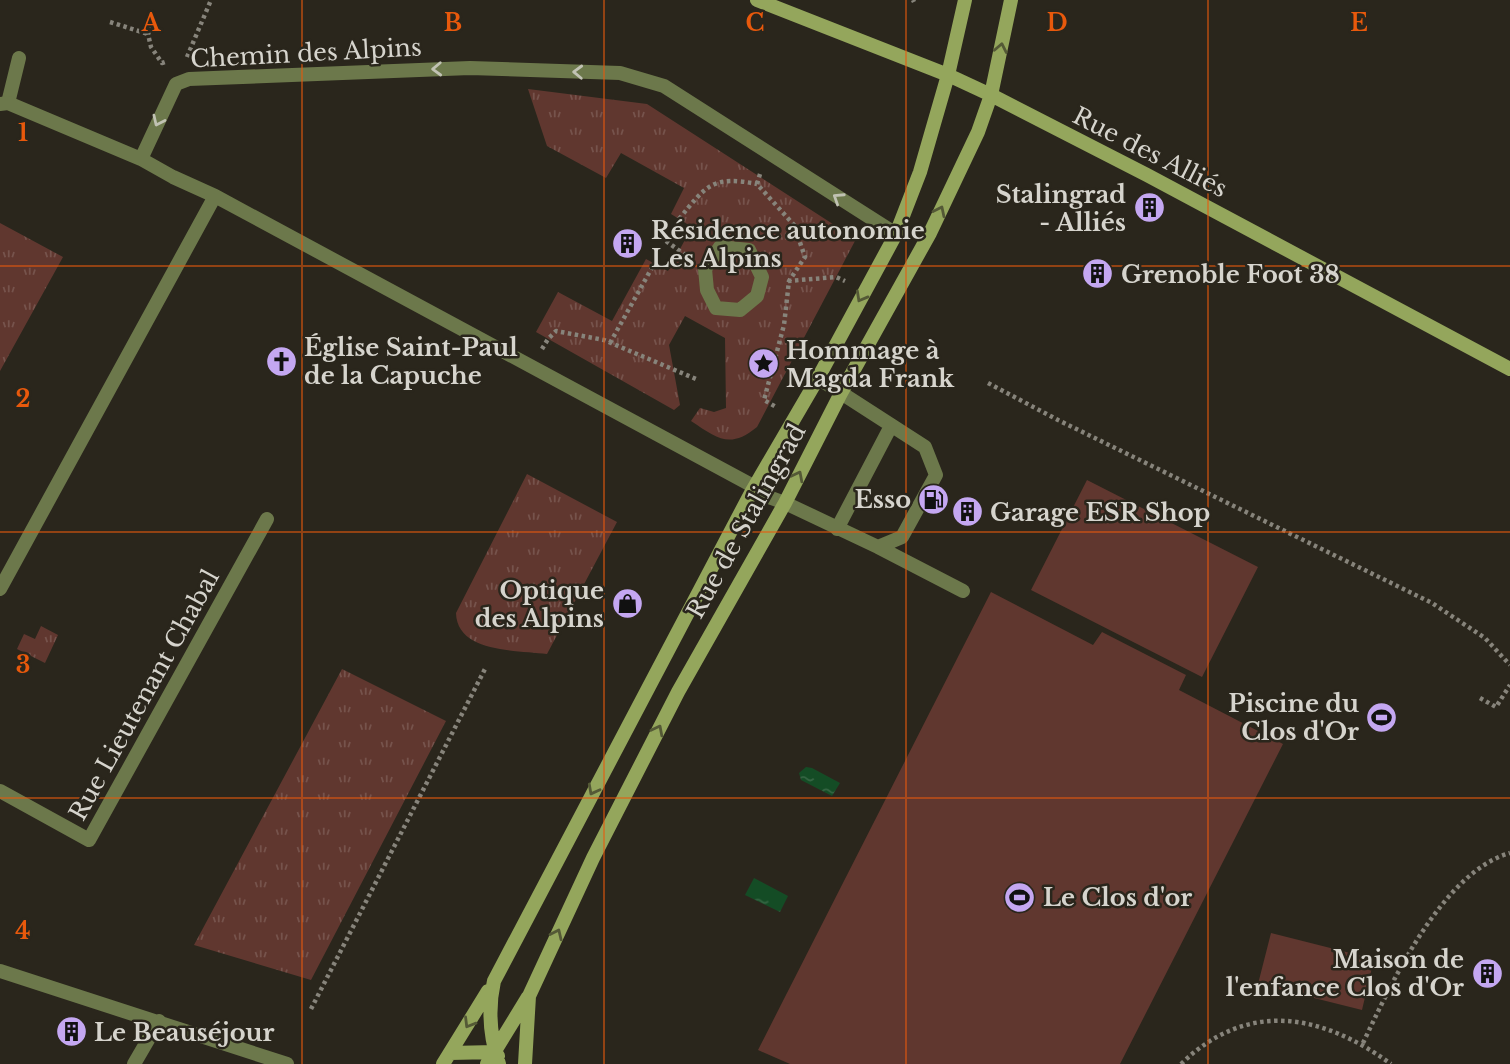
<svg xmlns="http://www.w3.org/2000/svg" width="1510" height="1064" font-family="'Libre Baskerville',serif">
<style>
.grass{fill:#60372f}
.park{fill:url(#park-tufts)}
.water{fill:url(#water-ripples)}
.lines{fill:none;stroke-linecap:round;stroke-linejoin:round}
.path{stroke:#87847b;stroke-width:4.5;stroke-dasharray:3.5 3.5;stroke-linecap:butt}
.lane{stroke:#6c784b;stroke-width:14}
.street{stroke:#6c784b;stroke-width:14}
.secondary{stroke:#94a65c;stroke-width:14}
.oneway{stroke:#545936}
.oneway2{stroke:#c1c2b3}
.grid{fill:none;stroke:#e8590c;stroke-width:2;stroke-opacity:0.55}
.labels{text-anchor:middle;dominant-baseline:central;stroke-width:5;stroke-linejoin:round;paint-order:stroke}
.street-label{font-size:24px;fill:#d6d4cd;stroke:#2a261c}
.poi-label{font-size:24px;font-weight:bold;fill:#d6d4cd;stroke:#2a261c;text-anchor:start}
.grid-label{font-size:23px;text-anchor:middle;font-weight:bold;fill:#e8590c;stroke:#2a261c;stroke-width:5;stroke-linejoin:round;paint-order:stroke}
</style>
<defs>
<pattern id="park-tufts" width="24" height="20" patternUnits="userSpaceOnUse" patternTransform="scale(1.75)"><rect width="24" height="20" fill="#60372f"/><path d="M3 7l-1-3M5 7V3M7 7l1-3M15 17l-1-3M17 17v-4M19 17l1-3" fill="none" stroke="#76534c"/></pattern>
<pattern id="water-ripples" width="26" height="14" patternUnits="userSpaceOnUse" patternTransform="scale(1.75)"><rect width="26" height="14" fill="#144c25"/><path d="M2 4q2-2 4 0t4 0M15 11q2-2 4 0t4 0" fill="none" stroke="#356543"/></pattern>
</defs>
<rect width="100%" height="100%" fill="#2a261c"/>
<path class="grass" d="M1087 480 1258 567 1202 677 1031 590Z
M991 592 1093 645 1102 632 1186 675 1179 690 1283 744 1120 1064H790L758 1050Z
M1271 933 1374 959 1362 1010 1258 984Z"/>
<path class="park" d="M528 89 647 104 856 239 757 427C730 449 718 439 691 421L700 408 714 412 726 408 725 338 685 316 669 345 680 405 674 410 536 332 558 292 612 321 646 259 668 271 692 227 671 214 684 188 621 153 606 178 547 146Z
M0 223 63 257 0 371Z
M527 474 617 522 547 654C517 650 457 653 456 613Z
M41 626 58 635 45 663 17 649 24 634 35 639Z
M342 669 446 721 311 980 194 945Z"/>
<path class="water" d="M806 767 812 768 840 783 832 796 801 780 799 773Z
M754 878 788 896 780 912 745 895Z"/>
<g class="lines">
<path class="path" d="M913 0 914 2
M110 22 148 34
M152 25 148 34 151 47 162 63 168 61
M187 57 211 0
M760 174 757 184 794 225 805 257 789 281 784 325 764 400 776 407
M679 219C706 186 712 175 757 184
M666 241 688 257
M788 281 836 277 845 281
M610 343 654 264
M542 349 548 339 556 331 604 340 696 379
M988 383 1058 420 1432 603 1485 638 1510 665
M1480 698 1496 707 1510 685
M311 1009 486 667
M1363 1043C1391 984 1442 872 1510 853
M1181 1064C1247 1000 1321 1013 1391 1064"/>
<path class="lane" d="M8 103 19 58
M720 247 749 250 762 277 757 296 740 310 716 308 707 290 705 269Z
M752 491 785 503 878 547 902 537 936 475 925 447 818 378
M837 529 891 426
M878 547 963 591
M0 971 287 1064
M134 1064 159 1021"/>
<path class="street" d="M0 104 8 103 141 159 173 177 215 196 755 487
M141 159 176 84 189 79 470 68 620 73 664 86 896 234
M0 589 215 196
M0 791 89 840 267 519"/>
<path class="secondary" d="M757 0 948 75 991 95 1147 175 1510 369
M450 1053 495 1052 498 1056
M443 1064 488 991
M487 1064 528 997
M499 1064C490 1037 488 1008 494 981L752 491 818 378 896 234 920 172 948 75 965 0
M525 1064 529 996 593 858 678 692 785 503 841 393 930 233 978 132 991 95 1011 0"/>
</g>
<defs><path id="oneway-chevron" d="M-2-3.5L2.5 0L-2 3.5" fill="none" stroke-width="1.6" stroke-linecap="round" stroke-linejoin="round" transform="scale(1.75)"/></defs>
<g class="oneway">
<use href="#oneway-chevron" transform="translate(1001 48) rotate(-79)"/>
<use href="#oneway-chevron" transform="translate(940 211) rotate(-64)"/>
<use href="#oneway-chevron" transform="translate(861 297) rotate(119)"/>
<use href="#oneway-chevron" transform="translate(798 476) rotate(-63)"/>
<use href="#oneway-chevron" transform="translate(658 730) rotate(-63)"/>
<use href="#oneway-chevron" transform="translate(593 790) rotate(118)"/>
<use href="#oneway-chevron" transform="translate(557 934) rotate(-65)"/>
<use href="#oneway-chevron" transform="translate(469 1023) rotate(121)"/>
</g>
<g class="oneway2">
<use href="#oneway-chevron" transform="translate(437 69) rotate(178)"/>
<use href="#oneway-chevron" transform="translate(578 72) rotate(-178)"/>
<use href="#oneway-chevron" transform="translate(158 121) rotate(115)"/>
<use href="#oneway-chevron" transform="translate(838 198) rotate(-147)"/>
</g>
<path class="grid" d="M302 0V1064M604 0V1064M906 0V1064M1208 0V1064M0 266H1510M0 532H1510M0 798H1510"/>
<defs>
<symbol id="building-disc" viewBox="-11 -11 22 22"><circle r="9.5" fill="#c4a7f1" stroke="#2a261c"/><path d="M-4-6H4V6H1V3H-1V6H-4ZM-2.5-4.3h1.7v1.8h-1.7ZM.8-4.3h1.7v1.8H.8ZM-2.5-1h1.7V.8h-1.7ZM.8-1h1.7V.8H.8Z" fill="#111"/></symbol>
<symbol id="church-disc" viewBox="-11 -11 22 22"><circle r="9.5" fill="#c4a7f1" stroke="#2a261c"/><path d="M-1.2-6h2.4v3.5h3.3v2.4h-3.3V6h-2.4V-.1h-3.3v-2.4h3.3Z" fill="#111"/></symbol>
<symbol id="sight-disc" viewBox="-11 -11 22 22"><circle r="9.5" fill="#c4a7f1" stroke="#2a261c"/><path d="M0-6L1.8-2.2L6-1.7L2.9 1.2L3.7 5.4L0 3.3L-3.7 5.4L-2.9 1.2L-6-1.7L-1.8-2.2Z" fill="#111"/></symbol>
<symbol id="fuel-disc" viewBox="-11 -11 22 22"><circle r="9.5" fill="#c4a7f1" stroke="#2a261c"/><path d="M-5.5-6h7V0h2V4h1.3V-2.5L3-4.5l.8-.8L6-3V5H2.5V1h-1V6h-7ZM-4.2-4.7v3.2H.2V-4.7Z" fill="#111"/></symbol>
<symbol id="shop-disc" viewBox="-11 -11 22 22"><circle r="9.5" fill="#c4a7f1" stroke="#2a261c"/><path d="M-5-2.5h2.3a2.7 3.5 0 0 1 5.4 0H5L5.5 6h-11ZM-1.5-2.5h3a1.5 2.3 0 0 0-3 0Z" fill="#111"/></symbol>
<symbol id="stadium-disc" viewBox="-11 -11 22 22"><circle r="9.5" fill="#c4a7f1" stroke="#2a261c"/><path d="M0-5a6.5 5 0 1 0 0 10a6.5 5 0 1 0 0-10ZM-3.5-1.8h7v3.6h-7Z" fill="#111"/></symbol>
</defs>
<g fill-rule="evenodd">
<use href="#building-disc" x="1132" y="190" width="35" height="35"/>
<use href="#building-disc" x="610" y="226" width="35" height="35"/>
<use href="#building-disc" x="1080" y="256" width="35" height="35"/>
<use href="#church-disc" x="264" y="344" width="35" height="35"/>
<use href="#sight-disc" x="746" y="346" width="35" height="35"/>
<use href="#fuel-disc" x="916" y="482" width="35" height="35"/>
<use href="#building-disc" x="950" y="494" width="35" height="35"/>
<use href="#shop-disc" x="610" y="586" width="35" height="35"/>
<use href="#stadium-disc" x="1364" y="700" width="35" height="35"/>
<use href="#stadium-disc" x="1002" y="880" width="35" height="35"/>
<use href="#building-disc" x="1470" y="956" width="35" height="35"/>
<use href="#building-disc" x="54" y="1014" width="35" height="35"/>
</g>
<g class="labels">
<g class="street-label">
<text transform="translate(306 53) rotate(-3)">Chemin des Alpins</text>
<text transform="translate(1150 152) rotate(27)">Rue des Alliés</text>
<text transform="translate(746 521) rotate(-61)">Rue de Stalingrad</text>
<text transform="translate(144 695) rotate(-61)">Rue Lieutenant Chabal</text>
</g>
<g class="poi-label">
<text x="1126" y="194" text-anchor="end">Stalingrad<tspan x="1126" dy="28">- Alliés</tspan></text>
<text x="651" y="230">Résidence autonomie<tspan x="651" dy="28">Les Alpins</tspan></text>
<text x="1121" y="274">Grenoble Foot 38</text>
<text x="304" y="347">Église Saint-Paul<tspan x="304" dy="28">de la Capuche</tspan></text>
<text x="786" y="350">Hommage à<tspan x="786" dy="28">Magda Frank</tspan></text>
<text x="911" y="499" text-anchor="end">Esso</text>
<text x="990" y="512">Garage ESR Shop</text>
<text x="604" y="590" text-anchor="end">Optique<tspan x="604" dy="28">des Alpins</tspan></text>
<text x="1359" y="703" text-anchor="end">Piscine du<tspan x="1359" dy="28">Clos d'Or</tspan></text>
<text x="1043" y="897">Le Clos d'or</text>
<text x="1464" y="959" text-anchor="end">Maison de<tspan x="1464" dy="28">l'enfance Clos d'Or</tspan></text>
<text x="94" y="1032">Le Beauséjour</text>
</g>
</g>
<g class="grid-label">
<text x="151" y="31">A</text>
<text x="453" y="31">B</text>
<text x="755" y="31">C</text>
<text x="1057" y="31">D</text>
<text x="1359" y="31">E</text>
<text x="23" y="141">1</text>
<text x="23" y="407">2</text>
<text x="23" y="673">3</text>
<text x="23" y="939">4</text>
</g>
</svg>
